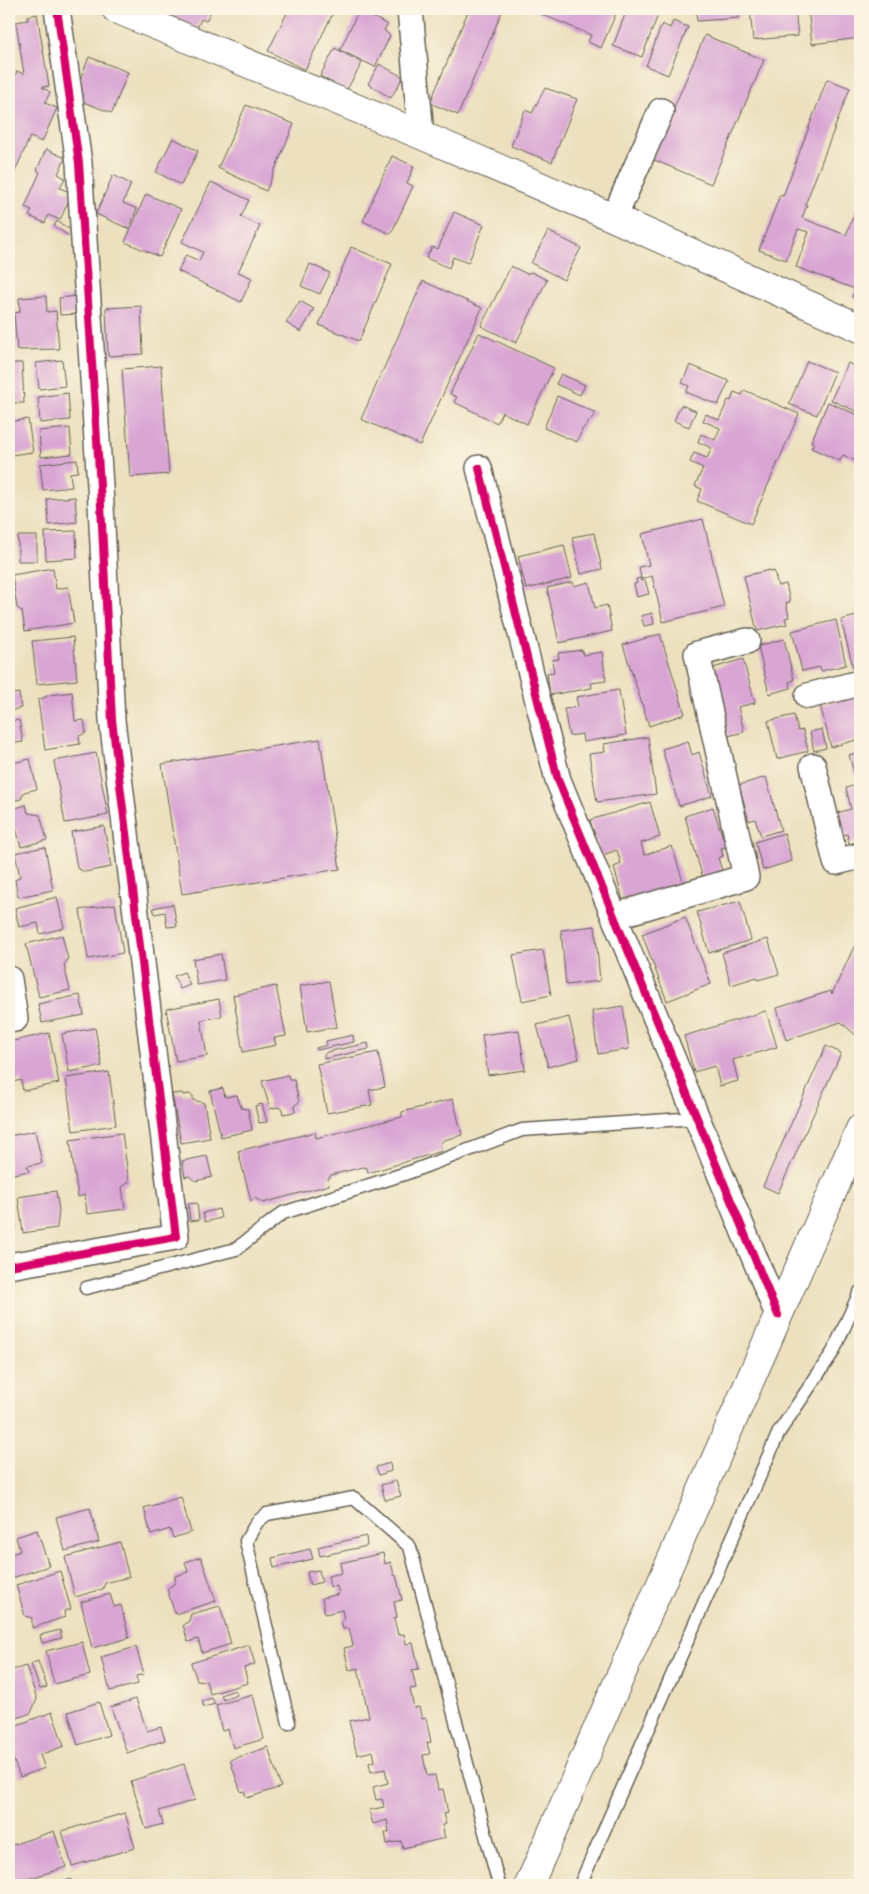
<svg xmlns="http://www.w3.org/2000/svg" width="869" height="1894" font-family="Dekko,sans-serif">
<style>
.building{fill:#d9a6d4}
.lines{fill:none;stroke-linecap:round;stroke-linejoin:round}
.lane-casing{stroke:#656155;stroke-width:15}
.street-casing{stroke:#656155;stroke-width:28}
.secondary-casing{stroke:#656155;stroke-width:30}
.lane{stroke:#fff;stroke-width:12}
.street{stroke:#fff;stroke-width:25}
.secondary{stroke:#fff;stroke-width:28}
.cycleway-casing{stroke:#fcf5e5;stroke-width:11}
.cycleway{stroke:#d6006c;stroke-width:8}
</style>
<rect width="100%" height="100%" fill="#fcf5e5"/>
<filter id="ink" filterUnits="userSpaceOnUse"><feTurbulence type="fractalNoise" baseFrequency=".02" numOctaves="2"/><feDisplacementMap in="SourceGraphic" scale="10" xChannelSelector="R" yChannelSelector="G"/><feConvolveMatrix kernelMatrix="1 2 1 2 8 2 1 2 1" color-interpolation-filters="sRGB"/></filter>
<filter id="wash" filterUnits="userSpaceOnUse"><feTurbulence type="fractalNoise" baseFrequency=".0096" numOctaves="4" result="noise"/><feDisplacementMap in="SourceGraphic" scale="20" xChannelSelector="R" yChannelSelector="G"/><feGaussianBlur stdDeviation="1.12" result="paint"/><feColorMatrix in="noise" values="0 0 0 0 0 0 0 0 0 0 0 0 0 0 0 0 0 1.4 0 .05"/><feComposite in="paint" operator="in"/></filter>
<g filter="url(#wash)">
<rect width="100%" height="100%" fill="#ece0be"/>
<g id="blocks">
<path class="building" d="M172 9H212L206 21 201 19 197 28 169 15Z
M289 9H335L305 70 268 51Z
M469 9H503L458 115 430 103Z
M529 9H618L601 48 588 42 591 35Z
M627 9H647L659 12 642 57 613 46Z
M696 9H739V18L697 21Z
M750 9H795L798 36 753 40Z
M808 9H860V38L812 44Z
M359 10 388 25 384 30 390 36 375 67 340 50Z
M37 14 49 86 42 87 43 88 50 92 45 103 57 108 42 142 30 137 9 185V73L15 76 17 71 24 74 16 22 28 20 27 16Z
M673 21 688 27 668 75 646 66 662 24 670 28Z
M705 35 764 60 711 184 652 159Z
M335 48 362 63 346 91 320 76Z
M89 57 128 72 112 113 73 98Z
M379 64 403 77 391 98 368 84Z
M827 79 850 88 805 205H807L802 218 846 235 860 199V300L852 297 855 289 796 267 809 232 798 229 786 260 759 250 780 195 783 196Z
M545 88 577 99 552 162 511 146 525 110 532 113Z
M246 105 294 124 266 191 218 168Z
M173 138 198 151 181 185 156 172Z
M46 149 65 158 58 174 65 178 60 188 72 193 60 220 48 215 45 223 29 216 32 210 25 207 40 172 37 170Z
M392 156 414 166 407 183 413 186 391 234 363 221Z
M113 175 131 184 123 203 137 209 129 229 96 214Z
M211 182 249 200 241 217 260 226 238 272 252 278 241 302 178 271 186 255 199 261 203 252 182 242Z
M146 194 181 209 160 257 125 242Z
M454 212 484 225 468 263 453 257 449 268 426 258 432 247 438 249Z
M57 221 72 231 69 236 54 226Z
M548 231 581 248 564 280 531 263Z
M351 247 392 264 359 341 319 325Z
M310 264 330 273 320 294 301 286Z
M511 266 527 274 531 272 547 280 516 343 481 326Z
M423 281 482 308 420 445 361 419Z
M46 296 47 312 56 311 59 349 17 350 14 313 20 312 19 298Z
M77 296 78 314 60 315 59 298Z
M300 301 314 309 301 332 286 323Z
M141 306 143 354 108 356 106 308Z
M479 333 554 368 527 424 502 412 497 423 454 402 457 397 450 394Z
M62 360 65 386 39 389 36 363Z
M807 361 835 372 817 415 789 404Z
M9 363H22L24 403H9Z
M848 363 860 369V413L831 400Z
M690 365 729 381 718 405 686 392 689 386 682 383Z
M161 366 169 474 130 477 122 369Z
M561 374 585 385 580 395 556 384Z
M744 390 799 414 751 524 697 501 702 489 695 486 703 468 690 462 694 453 707 458 712 448 698 442 701 434 715 440 720 428 703 421 706 414 719 420 728 400 731 401 734 392 742 395Z
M68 393 70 420 40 423 38 397Z
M557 396 596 413 582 430 577 442 544 428Z
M828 402 860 416 857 422 860 424V463L843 455 840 461 811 448 814 443 811 442Z
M681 405 696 411 689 427 674 421Z
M28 419 33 452 11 455 9 422Z
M70 428 72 454 41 457 39 431Z
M77 460 78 472 70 473 72 487 43 490 40 464Z
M75 497 77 522 49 525 47 499Z
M703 519 724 607 663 622 652 576 641 579 639 567 649 565 642 534Z
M76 531 77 558 46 560 45 532Z
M594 533 602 569 581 574 572 537Z
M18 536H37V561H18Z
M564 545 572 578 526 589 518 556Z
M53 568 56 589 68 587 74 623 25 631 22 611 17 608 12 575Z
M770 570V572L774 571 778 586 786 584 790 602 786 603 789 617 785 618 787 624 757 631 744 576Z
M640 578 641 581 645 580 649 594 637 597 634 584 637 583 636 579Z
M573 582 574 586 589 582 595 608 607 605 612 631 559 643 547 588Z
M652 613 654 624 644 626 641 616Z
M860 615V669L854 671 841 620Z
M836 620 846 665 821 671 820 667 802 671 792 631Z
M660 634 685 714 649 726 623 645Z
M73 637 77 680 37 684 32 641Z
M784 639 794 680 789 682 791 688 769 694 758 646Z
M582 650 583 655 602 652 606 681 591 683 592 688 550 695 547 673 554 672 552 660 559 659 558 653Z
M743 659 755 703 738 707 744 732 728 736 710 669Z
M619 690 626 735 583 742 582 734 569 736 564 709 578 707 576 697Z
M72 692 75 721 84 720 86 733 79 736 80 744 45 750 38 700 50 695Z
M19 693 21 708 9 711V695Z
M860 695V739L831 747 820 705Z
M794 715 798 731 803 730 808 751 777 759 768 721Z
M9 716 11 721 19 720 23 742 9 744Z
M822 729 826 748 814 751 810 732Z
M648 737 656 794 597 802 589 754 605 752 604 744Z
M320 739 340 869 182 894 162 764Z
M688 741 692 755 699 752 712 796 679 806 662 749Z
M860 752V775L855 776 849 755Z
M96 753 108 815 65 823 54 761Z
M30 759 37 789 24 792 21 799 9 802V764Z
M766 777 781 830 761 836 755 819 749 821 739 785Z
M860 784V841L849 844 847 834 842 835 837 813 851 809 846 788Z
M650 802 660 837 641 843 644 855 672 846 685 888 644 900 643 894 623 900 614 867 621 864 617 850 600 856 590 820Z
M26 805 28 813 40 815 47 840 21 847 16 828 9 830V810Z
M713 807 726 847 721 848 723 856 718 858 724 876 704 882 685 816Z
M104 826 111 867 85 872 77 868 71 832Z
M784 833 792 861 763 870 755 842Z
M45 847 53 890 18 897 15 880 20 877 15 853Z
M57 897 64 928 40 934 38 923 19 927 15 908Z
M740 901 751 940 709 953 697 912Z
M115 904 123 953 88 959 80 910Z
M173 904 177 926 167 927 165 912 155 914 153 908Z
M685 917 711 984 667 1001 642 934Z
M595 926 600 981 566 985 561 930Z
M860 934V1039L841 1022 786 1040 777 1008 831 991 832 994Z
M62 935 68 959 64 965 70 990 39 997 26 944Z
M768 939 779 974 758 980 757 977 731 985 722 953Z
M543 950 551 995 522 1001 513 955Z
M221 954 225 980 197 985 193 959Z
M184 972 190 985 180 989 174 976Z
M329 981 337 1027 307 1032 300 986Z
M276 986 286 1036 274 1038 276 1045 243 1052 233 995Z
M80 995 84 1015 42 1023 38 1004Z
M219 999 222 1016 201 1020 207 1056 176 1061 166 1009Z
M623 1006 629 1049 598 1054 592 1011Z
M766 1011 777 1047 733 1060 738 1081 720 1086 715 1066 694 1072 684 1036Z
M569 1017 579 1059 548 1067 537 1025Z
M95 1028 102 1066 69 1072 62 1034Z
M519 1030 525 1070 488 1075 482 1035Z
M49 1033 59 1083 23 1091 21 1080 9 1083V1042Z
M353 1035 354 1042 317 1050 316 1048 327 1045 326 1041Z
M368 1043 369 1049 324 1059V1055L327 1052Z
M826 1046 841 1053 778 1193 763 1186Z
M378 1052 385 1087 369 1090 372 1105 327 1113 317 1064Z
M109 1072 116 1125 73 1131 66 1078Z
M288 1075 289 1080H294L299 1102 294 1106 295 1112 283 1114 282 1109 277 1107 270 1109 262 1081Z
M223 1088 225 1097 237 1095 241 1108 248 1109 252 1130 221 1137 210 1091Z
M182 1093 183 1095 189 1094 193 1096V1100L204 1103 210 1138 181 1143 172 1094Z
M453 1099 462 1135 444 1140 440 1144 442 1151 368 1173 367 1168 363 1167 331 1175 328 1179 329 1185 263 1203 255 1198 251 1201 238 1151 315 1132 316 1138 402 1117V1112Z
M262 1104 267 1122 259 1123 255 1106Z
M35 1131 42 1163 27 1166 29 1171 9 1175V1136Z
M122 1133 129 1182 122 1187 125 1209 87 1214 85 1195 78 1197 70 1140Z
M207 1156 212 1177 195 1181 189 1176 185 1177 182 1161Z
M56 1191 59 1210 57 1228 23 1233 18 1197Z
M9 1199 13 1226H9Z
M197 1203 199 1220 190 1221 188 1204Z
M219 1209 221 1218 205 1222 203 1213Z
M390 1463 391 1471 379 1475 376 1467Z
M396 1481 401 1496 385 1500 381 1485Z
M181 1497 191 1532 173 1538 170 1529 151 1535 144 1508Z
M90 1508 99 1542 65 1551 56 1517Z
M37 1530 49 1566 12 1578 9 1569V1555L20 1551 16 1537Z
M366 1536 367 1546 320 1556 318 1547Z
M120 1542 129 1577 105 1583 103 1589 75 1597 65 1557Z
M310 1549 313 1559 274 1568 272 1558Z
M383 1553 385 1564 391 1562 394 1575H396L402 1600 394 1602 397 1617 394 1618 398 1635 404 1634 406 1644 413 1643 419 1669 412 1670 416 1688 410 1689 414 1708 419 1707 422 1719 426 1718 431 1742 427 1743 430 1754 423 1755 427 1776 435 1775 438 1790 443 1789 448 1813 443 1814 446 1824 442 1825 445 1838 403 1848 401 1841 387 1844 385 1832H389L387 1820 373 1824 369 1810 384 1807 382 1799 376 1800 373 1787 388 1783 385 1769 371 1772 369 1763 375 1761 373 1751 357 1755 349 1721 369 1717 358 1668 349 1670 344 1648 353 1646 349 1628 343 1629 341 1621 344 1620 342 1610 325 1614 322 1598 339 1594 337 1586 330 1587 328 1576 342 1573 340 1563Z
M201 1557 216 1601 175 1614 167 1589 175 1583V1576L188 1572 185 1562Z
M319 1570 322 1582 310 1585 307 1572Z
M60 1571 71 1609 64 1611 65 1617 32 1628V1618L25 1616 16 1585Z
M110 1594 114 1607 121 1605 129 1638 92 1648 81 1602Z
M220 1606 231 1644 202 1653 198 1639 188 1642 183 1625 189 1621 191 1614Z
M60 1630 62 1638 42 1643 40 1635Z
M82 1642 90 1675 54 1684 46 1651Z
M249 1645 255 1664 244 1668 248 1683 210 1694 206 1681 197 1680 191 1663Z
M136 1647 144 1674 136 1676 138 1684 110 1691 101 1657Z
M38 1661 47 1687 40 1689 31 1664Z
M26 1666 37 1699 31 1713 9 1721V1671Z
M235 1690 237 1695 223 1700 221 1695Z
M253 1695 264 1739 233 1748 228 1729 222 1731 216 1705Z
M212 1698 215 1704 204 1707 202 1701Z
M136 1699 147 1731 161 1727 165 1740 127 1753 111 1707Z
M99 1702 109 1735 78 1745 68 1712Z
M52 1712 64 1746 40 1755 45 1768 20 1777 9 1748V1728Z
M268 1747 281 1787 247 1798 244 1791 241 1792 230 1760Z
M184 1764 195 1800 159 1811 163 1824 146 1829 131 1781Z
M125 1813 135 1848 72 1866 62 1831Z
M54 1831 66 1867 9 1885V1846Z
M71 1879 73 1885H53Z"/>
</g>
</g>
<g filter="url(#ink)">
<use href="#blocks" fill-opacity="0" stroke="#656155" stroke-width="1"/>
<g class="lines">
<defs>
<path id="lane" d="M86 1288 236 1249 283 1213 410 1172 522 1130 697 1118
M289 1723 246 1541 257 1522 267 1514 354 1498 410 1547 499 1885
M580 1885 779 1432 833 1352 860 1292"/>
<path id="street" d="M410 9 421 135
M614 218 661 111
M479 468 558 780 778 1315
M808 696 860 683
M813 766 836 862 860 856
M615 916 746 877 697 654 747 641
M9 979 15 1019 9 1020
M9 1266 176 1237 112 720 100 486 79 163 57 9"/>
<path id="secondary" d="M116 9 421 135 614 218 860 328
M529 1885 860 1129"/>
</defs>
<use href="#lane" class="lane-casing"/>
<use href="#street" class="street-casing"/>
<use href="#secondary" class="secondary-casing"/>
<use href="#lane" class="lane"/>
<use href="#street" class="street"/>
<use href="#secondary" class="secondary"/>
<defs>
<path id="cycleway" d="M479 468 558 780 778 1315
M9 1266 176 1237 112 720 100 486 79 163 57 9"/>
</defs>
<use href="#cycleway" class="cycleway-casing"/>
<use href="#cycleway" class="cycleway"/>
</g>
</g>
<rect width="869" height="1894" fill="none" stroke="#fcf5e5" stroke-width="30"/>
</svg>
